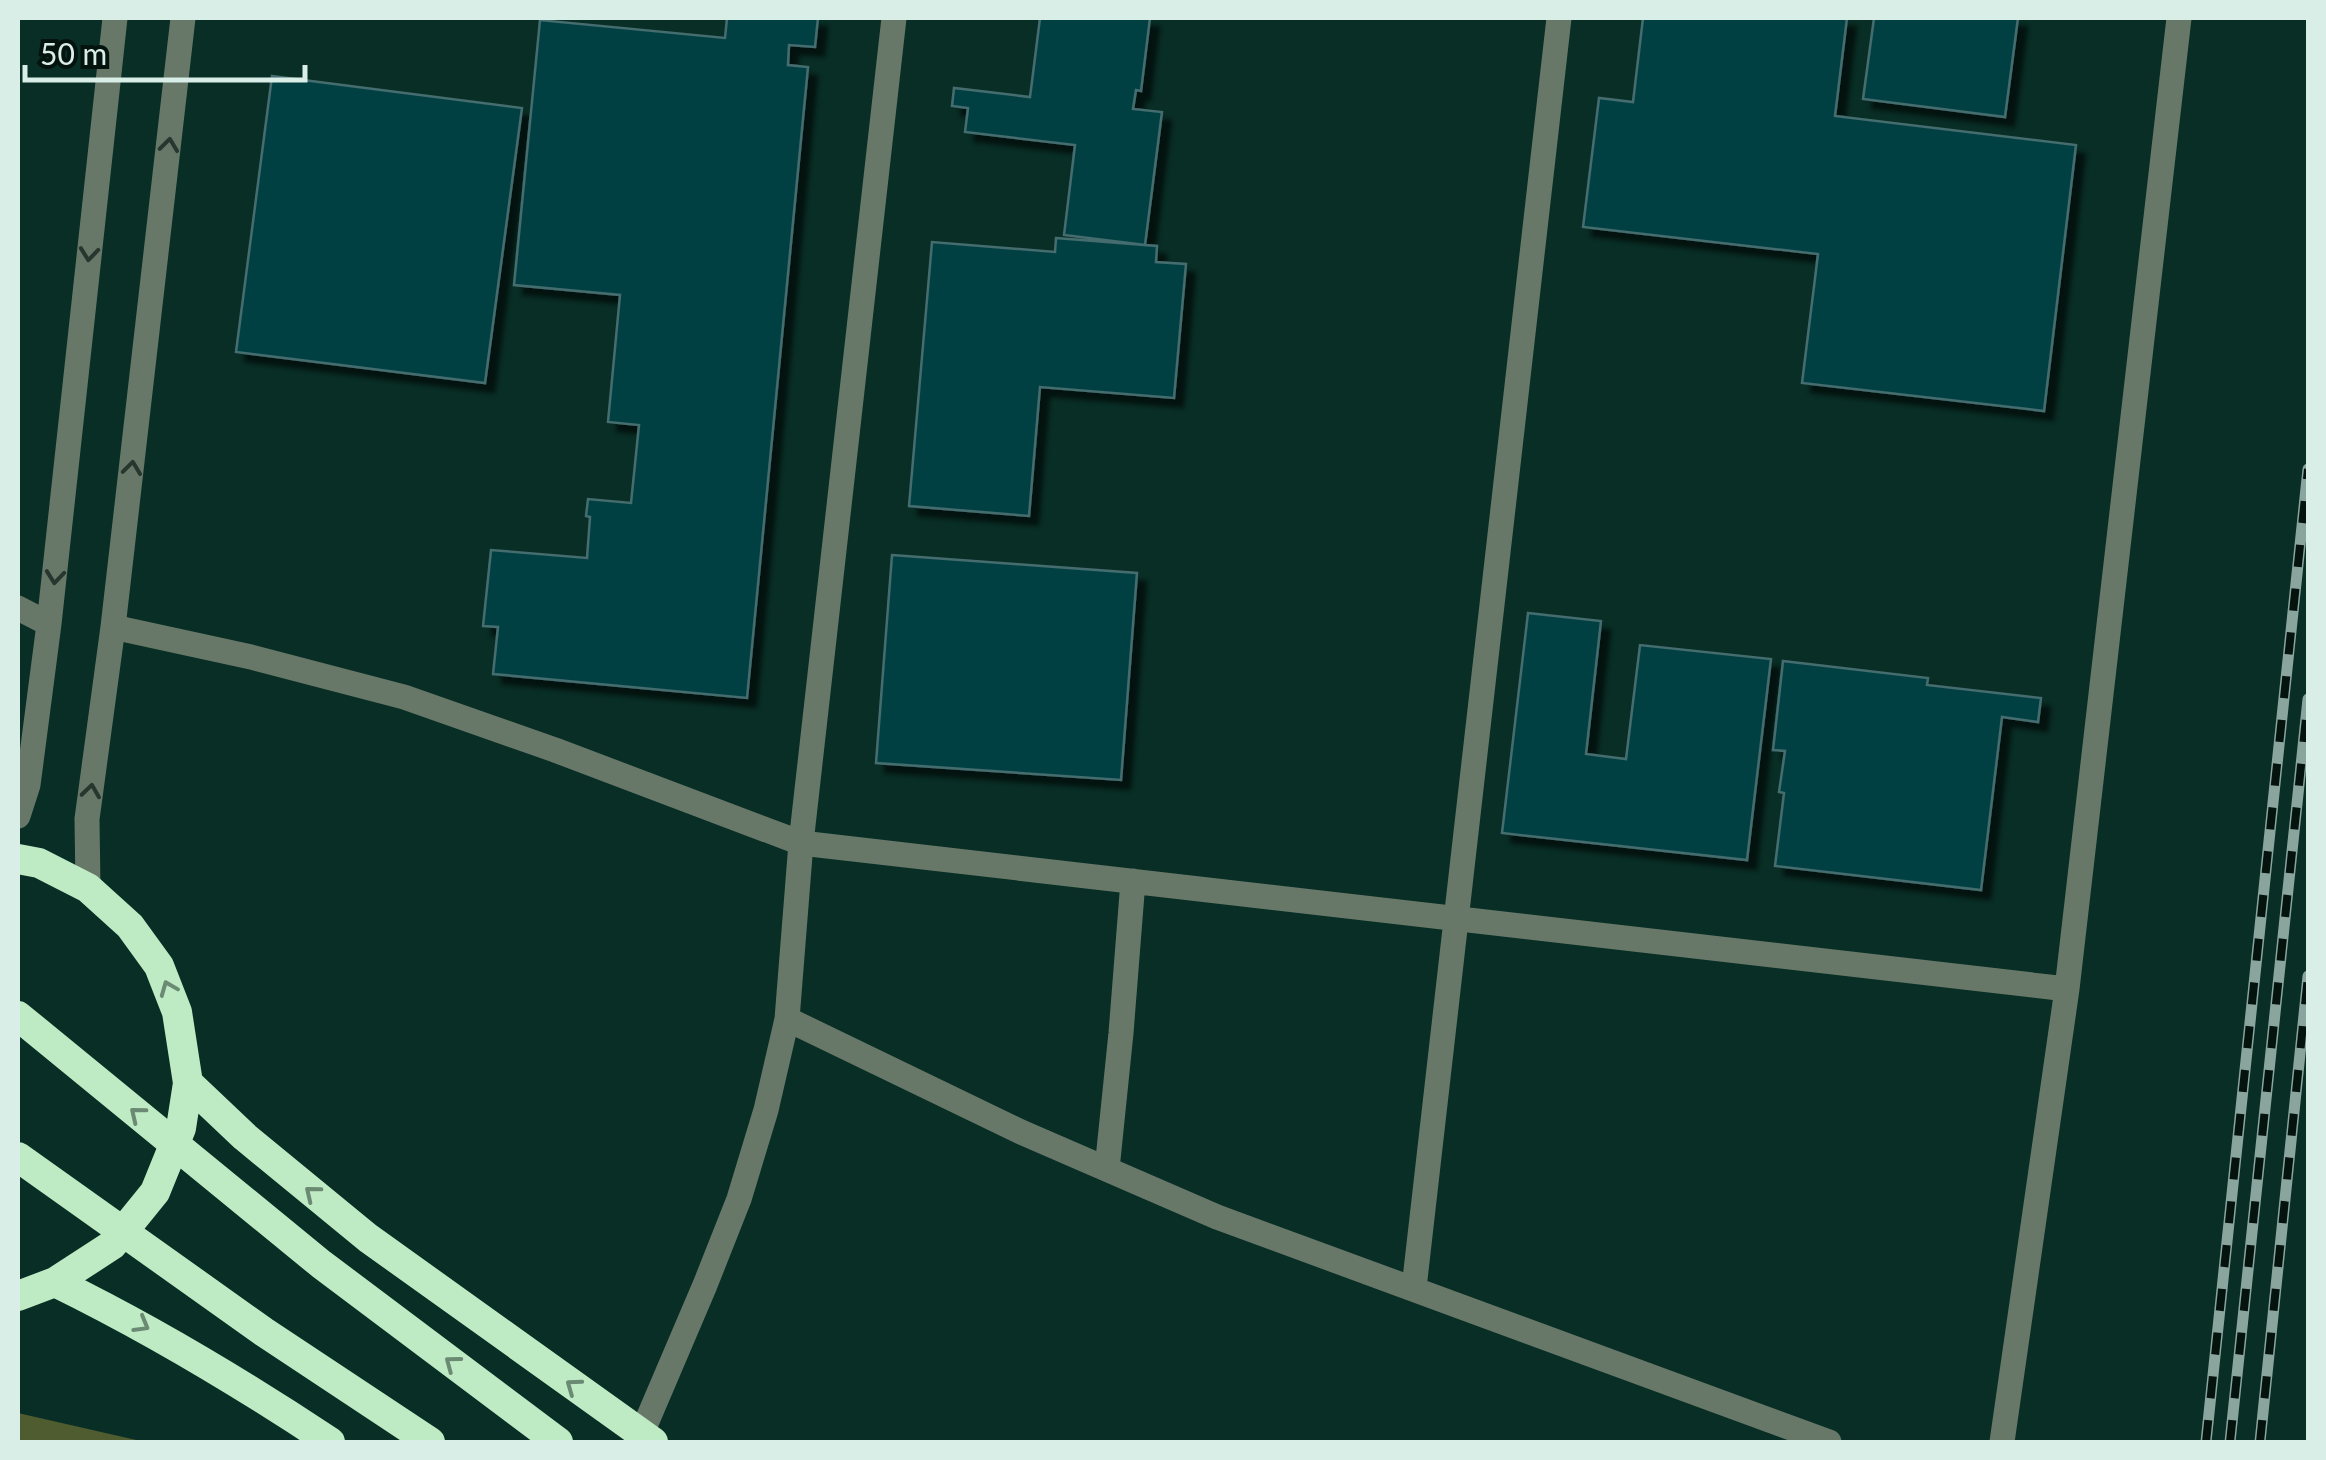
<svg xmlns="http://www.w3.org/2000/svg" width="2326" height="1460" font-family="Lato,sans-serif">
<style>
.forest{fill:#4e5c2f}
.building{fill:#054143;stroke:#456d6f;stroke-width:2.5;filter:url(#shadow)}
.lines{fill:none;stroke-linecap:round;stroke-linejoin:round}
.minor{stroke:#677869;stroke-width:25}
.highway{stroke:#bfebc4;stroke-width:30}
.rail-casing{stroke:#8aa59e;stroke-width:11}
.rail{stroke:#05130f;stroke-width:8;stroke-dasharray:22;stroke-linecap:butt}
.oneway{stroke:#27362e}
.oneway2{stroke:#6b8a73}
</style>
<defs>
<filter id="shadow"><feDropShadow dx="9" dy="9" stdDeviation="2.5" flood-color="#0009"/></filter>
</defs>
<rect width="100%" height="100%" fill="#082e25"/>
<path class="forest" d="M18 1413 145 1442H18Z"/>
<path class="building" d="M727 18H818L815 47 789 45 788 65 808 67 747 698 493 674 498 627 483 626 491 550 587 558 590 517 586 516 588 499 631 503 639 425 608 422 620 295 514 285 540 20 725 38Z
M1040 18H1150L1141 91 1136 90 1133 109 1162 112 1145 245 1064 235 1075 145 965 132 968 108 952 106 954 88 1030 97Z
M1643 18H1847L1835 116 2076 145 2044 411 1802 383 1818 254 1583 227 1599 98 1633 102Z
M1874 18H2018L2005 117 1863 99Z
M272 76 522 108 485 383 236 352Z
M1056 238 1157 246 1156 262 1186 264 1174 398 1040 387 1029 516 909 506 932 242 1055 252Z
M892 555 1137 573 1121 780 876 763Z
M1528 613 1601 621 1586 754 1626 759 1640 645 1771 659 1747 860 1502 833Z
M1783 661 1928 678 1927 685 2041 698 2038 722 2002 717 1981 890 1775 866 1784 793 1779 792 1785 751 1773 750Z"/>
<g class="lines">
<path class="minor" d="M18 608 49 624
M113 627 251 657 404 697 555 750 801 843 2067 989
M18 816 28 785 49 624 115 18
M88 888 87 819 113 627 183 18
M787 1019 1021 1132 1217 1217 1829 1442
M1107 1169 1121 1033 1133 881
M1414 1288 1559 18
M641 1435 705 1285 739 1199 766 1110 787 1019 801 843 894 18
M2002 1442 2067 989 2179 18"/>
<path class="highway" d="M18 859 39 863 88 888 130 926 159 966 177 1012 188 1083 181 1128 155 1192 112 1245 55 1282 18 1296
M18 1016 321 1264 558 1442
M188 1083 245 1137 368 1238 653 1442
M18 1157 264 1332 430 1442
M55 1282C151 1329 241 1383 330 1442"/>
<defs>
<path id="rail" d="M2206 1442 2308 469
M2230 1442 2308 699
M2260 1442 2308 976"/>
</defs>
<use href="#rail" class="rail-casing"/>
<use href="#rail" class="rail"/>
</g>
<defs><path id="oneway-chevron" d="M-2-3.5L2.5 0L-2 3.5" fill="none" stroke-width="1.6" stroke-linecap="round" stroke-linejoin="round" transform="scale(2.5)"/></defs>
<g class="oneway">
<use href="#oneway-chevron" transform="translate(169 145) rotate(-83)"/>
<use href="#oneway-chevron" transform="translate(89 254) rotate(96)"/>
<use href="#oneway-chevron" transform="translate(132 468) rotate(-83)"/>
<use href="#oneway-chevron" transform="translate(55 577) rotate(96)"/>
<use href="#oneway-chevron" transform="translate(91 791) rotate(-82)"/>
</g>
<g class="oneway2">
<use href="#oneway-chevron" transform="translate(168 988) rotate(-112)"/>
<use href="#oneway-chevron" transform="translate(137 1114) rotate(-141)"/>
<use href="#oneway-chevron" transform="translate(312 1193) rotate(-141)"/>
<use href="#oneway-chevron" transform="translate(142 1325) rotate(30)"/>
<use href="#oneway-chevron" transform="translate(452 1363) rotate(-143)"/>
<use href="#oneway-chevron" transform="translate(573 1386) rotate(-144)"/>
</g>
<rect width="2326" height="1460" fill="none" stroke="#daeee8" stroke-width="40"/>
<path d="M25 65v15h280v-15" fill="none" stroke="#daeee8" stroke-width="5"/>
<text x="40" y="65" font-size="30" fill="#daeee8" stroke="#05130f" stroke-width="8" paint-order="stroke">50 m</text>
</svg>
